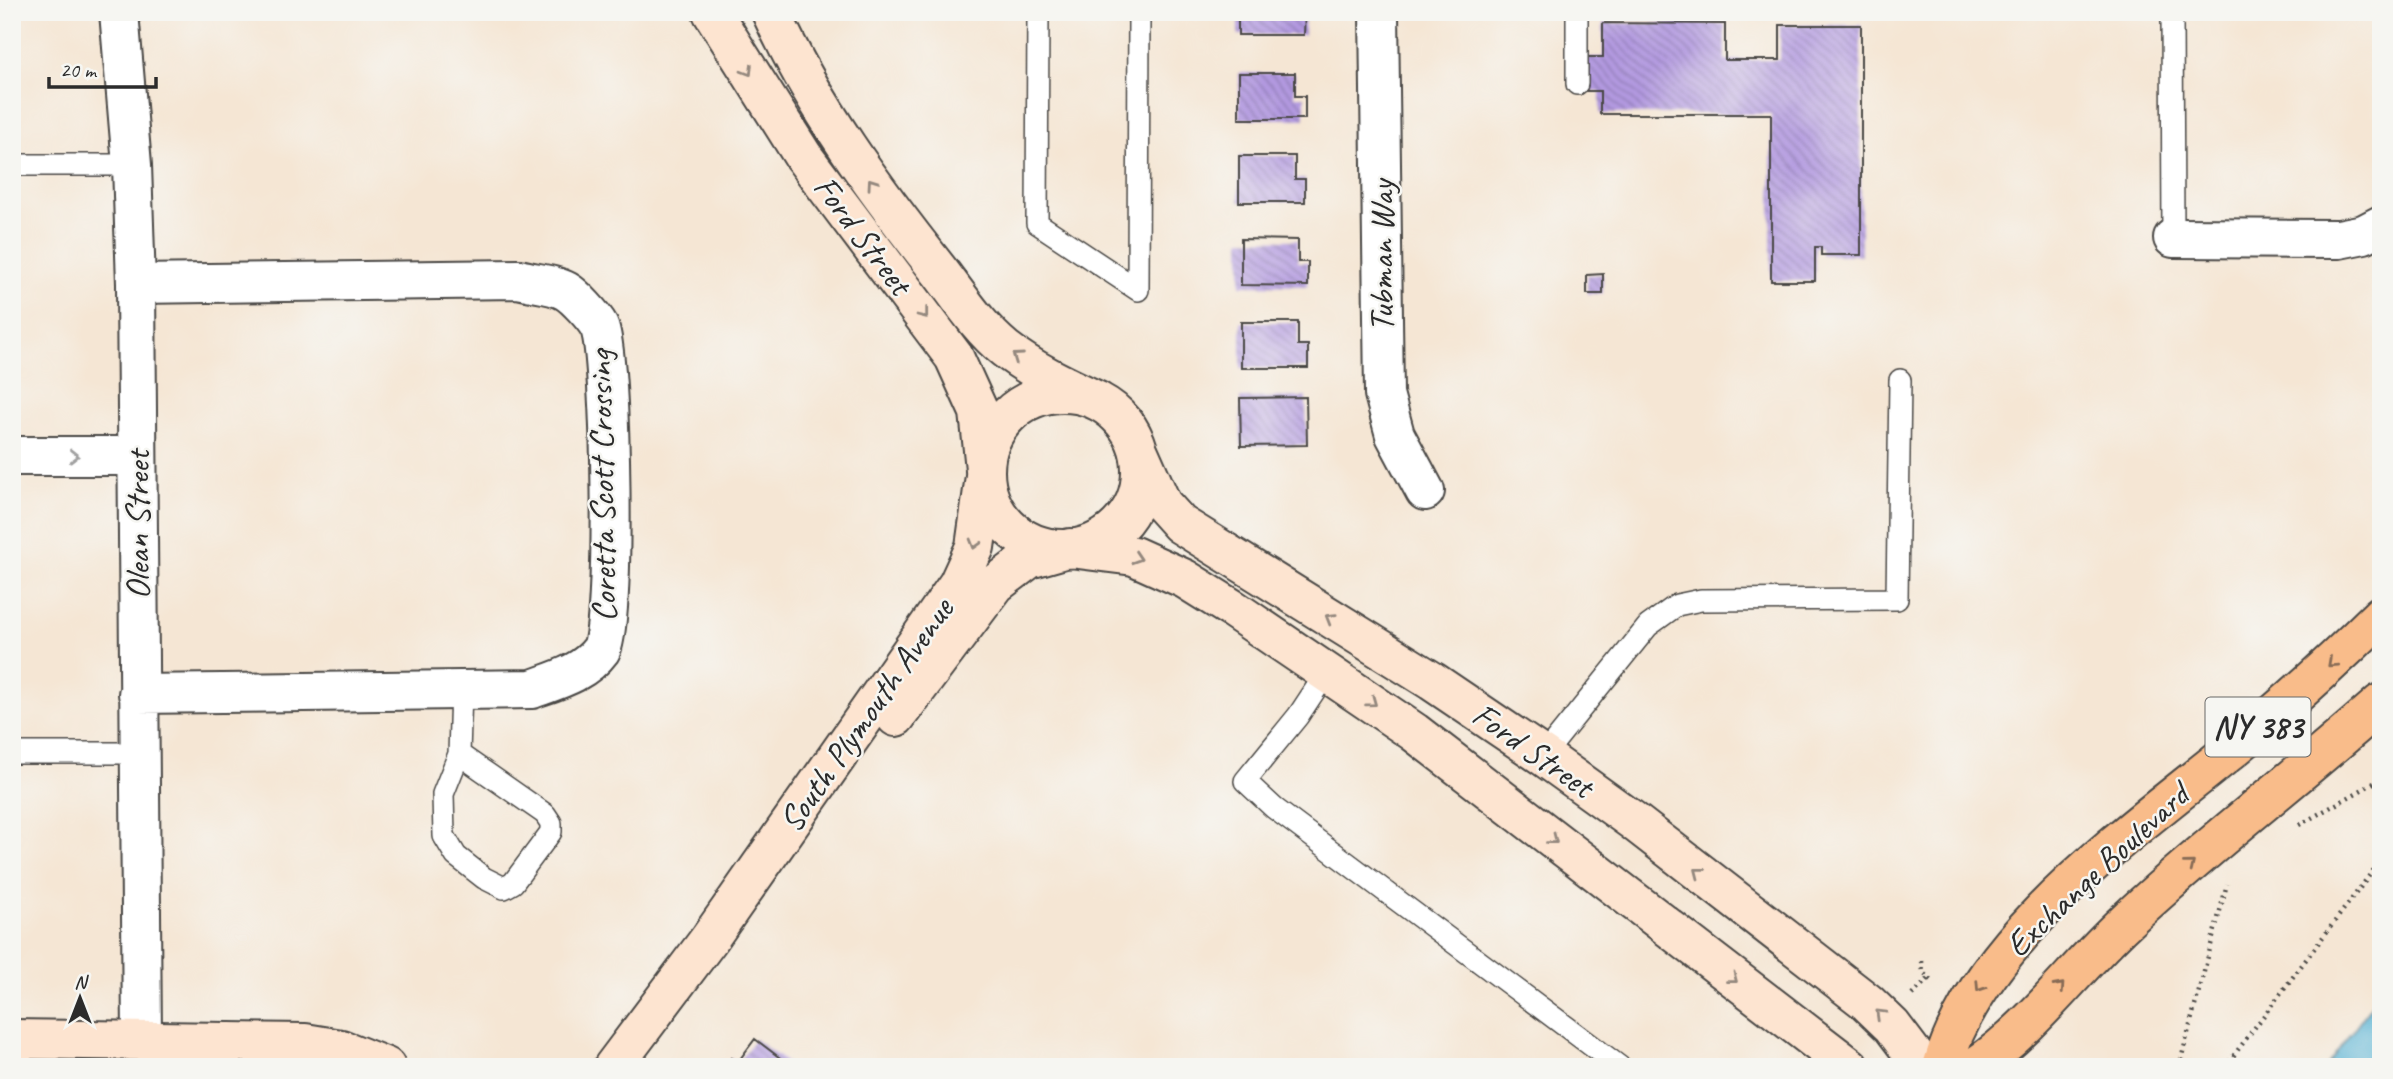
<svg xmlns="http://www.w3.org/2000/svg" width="2393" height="1079" font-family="Caveat,sans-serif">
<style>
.water{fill:#55b1d3;stroke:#406e7f;stroke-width:2}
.building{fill:url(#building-back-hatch)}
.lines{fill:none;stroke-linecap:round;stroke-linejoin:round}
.lane-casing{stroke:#494744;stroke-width:24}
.street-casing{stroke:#494744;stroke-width:42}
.secondary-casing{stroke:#494744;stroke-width:42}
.primary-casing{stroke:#494744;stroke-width:42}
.path{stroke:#494744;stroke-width:4.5;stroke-dasharray:2 5;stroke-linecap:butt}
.lane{stroke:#fff;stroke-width:21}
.street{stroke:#fff;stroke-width:38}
.secondary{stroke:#fde4d0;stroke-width:38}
.primary{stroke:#f9bc8a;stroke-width:38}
.oneway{stroke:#94887e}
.oneway2{stroke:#a0a0a0}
.oneway3{stroke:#886c56}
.labels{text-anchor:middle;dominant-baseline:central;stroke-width:5;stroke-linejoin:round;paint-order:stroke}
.shield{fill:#f6f6f2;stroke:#686867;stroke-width:2}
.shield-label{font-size:33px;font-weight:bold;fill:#2b2b2b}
.street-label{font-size:35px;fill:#2b2b2b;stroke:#f6f6f2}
</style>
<defs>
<pattern id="building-back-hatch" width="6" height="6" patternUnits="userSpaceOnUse" patternTransform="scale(1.75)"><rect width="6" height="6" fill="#b299e0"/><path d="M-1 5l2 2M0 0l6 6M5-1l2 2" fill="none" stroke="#917db6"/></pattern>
</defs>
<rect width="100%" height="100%" fill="#f6f6f2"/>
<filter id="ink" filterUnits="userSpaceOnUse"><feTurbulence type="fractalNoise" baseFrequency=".0143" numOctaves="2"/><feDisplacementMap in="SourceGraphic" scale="14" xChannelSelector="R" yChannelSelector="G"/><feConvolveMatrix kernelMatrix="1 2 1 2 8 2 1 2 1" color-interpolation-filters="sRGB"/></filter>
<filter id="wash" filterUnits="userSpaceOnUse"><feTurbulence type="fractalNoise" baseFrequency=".00686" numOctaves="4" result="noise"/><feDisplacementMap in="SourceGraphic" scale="28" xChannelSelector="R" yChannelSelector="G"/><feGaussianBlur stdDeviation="1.57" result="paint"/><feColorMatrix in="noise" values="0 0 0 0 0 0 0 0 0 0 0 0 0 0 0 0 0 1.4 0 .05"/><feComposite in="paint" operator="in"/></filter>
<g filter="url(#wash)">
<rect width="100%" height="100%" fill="#f5e6d4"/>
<path class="water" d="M2381 992V1067H2326Z"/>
<g id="blocks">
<path class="building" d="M1238 12H1305L1304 35H1238Z
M1603 23 1725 24V60H1780V25H1861V255H1821V247H1815V281H1771V114H1600V91H1585V57H1603Z
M1239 73H1295V96H1305V119H1239Z
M1239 156H1295V179H1305V202H1239Z
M1241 239 1298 240V262H1308V286L1241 285Z
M1603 274V294H1587V275Z
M1241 322H1298V345H1308V368H1241Z
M1306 397 1307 445 1241 446 1240 398Z
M755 1039 792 1067H725L731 1058 737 1063Z"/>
</g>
</g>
<g filter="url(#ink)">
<use href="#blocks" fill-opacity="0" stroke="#494744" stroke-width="2"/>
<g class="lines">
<defs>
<path id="lane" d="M1038 12 1037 223 1138 290 1139 12
M1577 12V84
M2172 12 2173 238
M12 165H132
M1327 672 1298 716 1245 781 1274 808 1620 1067
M12 753H138
M459 754 545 814 551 823V832L513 883 504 888 484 878 456 856 444 836 443 794 459 754 461 690
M1543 756 1648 626 1677 605 1701 600 1897 599 1900 380"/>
<path id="street" d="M119 12 132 165 136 284 142 1038
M1379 12 1384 394 1395 435 1425 491
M2173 238 2339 239 2364 234 2381 225
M136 284 519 279C533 283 554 284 566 291 575 296 594 317 599 326 612 353 616 629 601 650 584 673 557 680 532 689L138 694
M12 456H137"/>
<path id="secondary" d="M712 12 803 156 954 357 979 412 985 469
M771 12C814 107 875 190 940 272 960 298 979 328 1005 349 1033 371 1066 386 1098 401
M985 471a78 78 0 1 1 156 0a78 78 0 1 1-156 0Z
M1139 452 1162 504 1180 524 1432 681 1543 756 1632 820 1867 1002 1892 1026 1923 1067
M1070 548 1134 556 1185 579 1233 609 1414 732 1850 1067
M896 717 996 584 1029 559 1064 549
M12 1039 305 1043 341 1049 386 1067
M613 1067 710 938 958 584 975 547 985 476"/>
<path id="primary" d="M1942 1067C1980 935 2133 831 2235 747 2286 705 2334 661 2381 615
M1975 1067C2033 1028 2074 969 2125 922 2207 845 2297 778 2381 703"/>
</defs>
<use href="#lane" class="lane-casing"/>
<use href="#street" class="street-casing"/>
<use href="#secondary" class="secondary-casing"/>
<use href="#primary" class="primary-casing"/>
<path class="path" d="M2299 825 2381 779
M1922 961 1923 973 1935 983
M1912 995 1929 978
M2179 1067 2227 884
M2225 1067 2381 860"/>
<use href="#lane" class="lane"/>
<use href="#street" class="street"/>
<use href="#secondary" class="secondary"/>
<use href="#primary" class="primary"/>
</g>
<defs><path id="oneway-chevron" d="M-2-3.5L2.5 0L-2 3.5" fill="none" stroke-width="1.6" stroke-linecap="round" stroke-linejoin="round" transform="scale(1.75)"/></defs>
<g class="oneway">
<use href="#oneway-chevron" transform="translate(748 71) rotate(58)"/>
<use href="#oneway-chevron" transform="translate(872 183) rotate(-125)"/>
<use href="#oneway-chevron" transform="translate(924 314) rotate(52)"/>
<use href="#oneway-chevron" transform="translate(1017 357) rotate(-145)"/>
<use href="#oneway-chevron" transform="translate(975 544) rotate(106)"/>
<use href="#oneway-chevron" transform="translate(1137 558) rotate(18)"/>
<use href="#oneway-chevron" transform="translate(1330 618) rotate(-149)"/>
<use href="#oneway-chevron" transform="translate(1372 702) rotate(36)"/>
<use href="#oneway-chevron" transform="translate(1553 840) rotate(38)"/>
<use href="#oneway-chevron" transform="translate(1699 872) rotate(-142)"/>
<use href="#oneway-chevron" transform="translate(1733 979) rotate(38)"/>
<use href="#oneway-chevron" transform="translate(1880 1014) rotate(-136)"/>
</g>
<use class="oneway2" href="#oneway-chevron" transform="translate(74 456)"/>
<g class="oneway3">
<use href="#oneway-chevron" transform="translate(2332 663) rotate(138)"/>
<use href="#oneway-chevron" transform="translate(2190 865) rotate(-39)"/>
<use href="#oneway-chevron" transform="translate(1980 987) rotate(123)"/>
<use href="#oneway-chevron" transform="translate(2060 987) rotate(-48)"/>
</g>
</g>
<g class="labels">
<rect class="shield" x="2205.5" y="697.5" width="105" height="59" rx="5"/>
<g class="shield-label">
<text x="2258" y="727">NY 383</text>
</g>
<g class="street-label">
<text transform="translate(863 235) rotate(53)">Ford Street</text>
<text transform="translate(1381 256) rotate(-90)">Tubman Way</text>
<text transform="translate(602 486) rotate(-91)">Coretta Scott Crossing</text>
<text transform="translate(137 525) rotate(-90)">Olean Street</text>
<text transform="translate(866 715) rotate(-55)">South Plymouth Avenue</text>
<text transform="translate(1533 750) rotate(35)">Ford Street</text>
<text transform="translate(2097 870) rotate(-43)">Exchange Boulevard</text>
</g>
</g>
<rect width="2393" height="1079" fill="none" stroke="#f6f6f2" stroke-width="42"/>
<g transform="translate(80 998)" stroke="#f6f6f2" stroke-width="5" paint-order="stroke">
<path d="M0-5L12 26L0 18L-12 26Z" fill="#2b2b2b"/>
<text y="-10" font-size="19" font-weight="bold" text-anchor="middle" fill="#2b2b2b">N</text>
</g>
<path d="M49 77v10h107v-10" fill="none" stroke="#2b2b2b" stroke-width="3.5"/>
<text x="60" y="77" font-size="21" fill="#2b2b2b" stroke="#f6f6f2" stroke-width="5" paint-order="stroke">20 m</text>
</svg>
